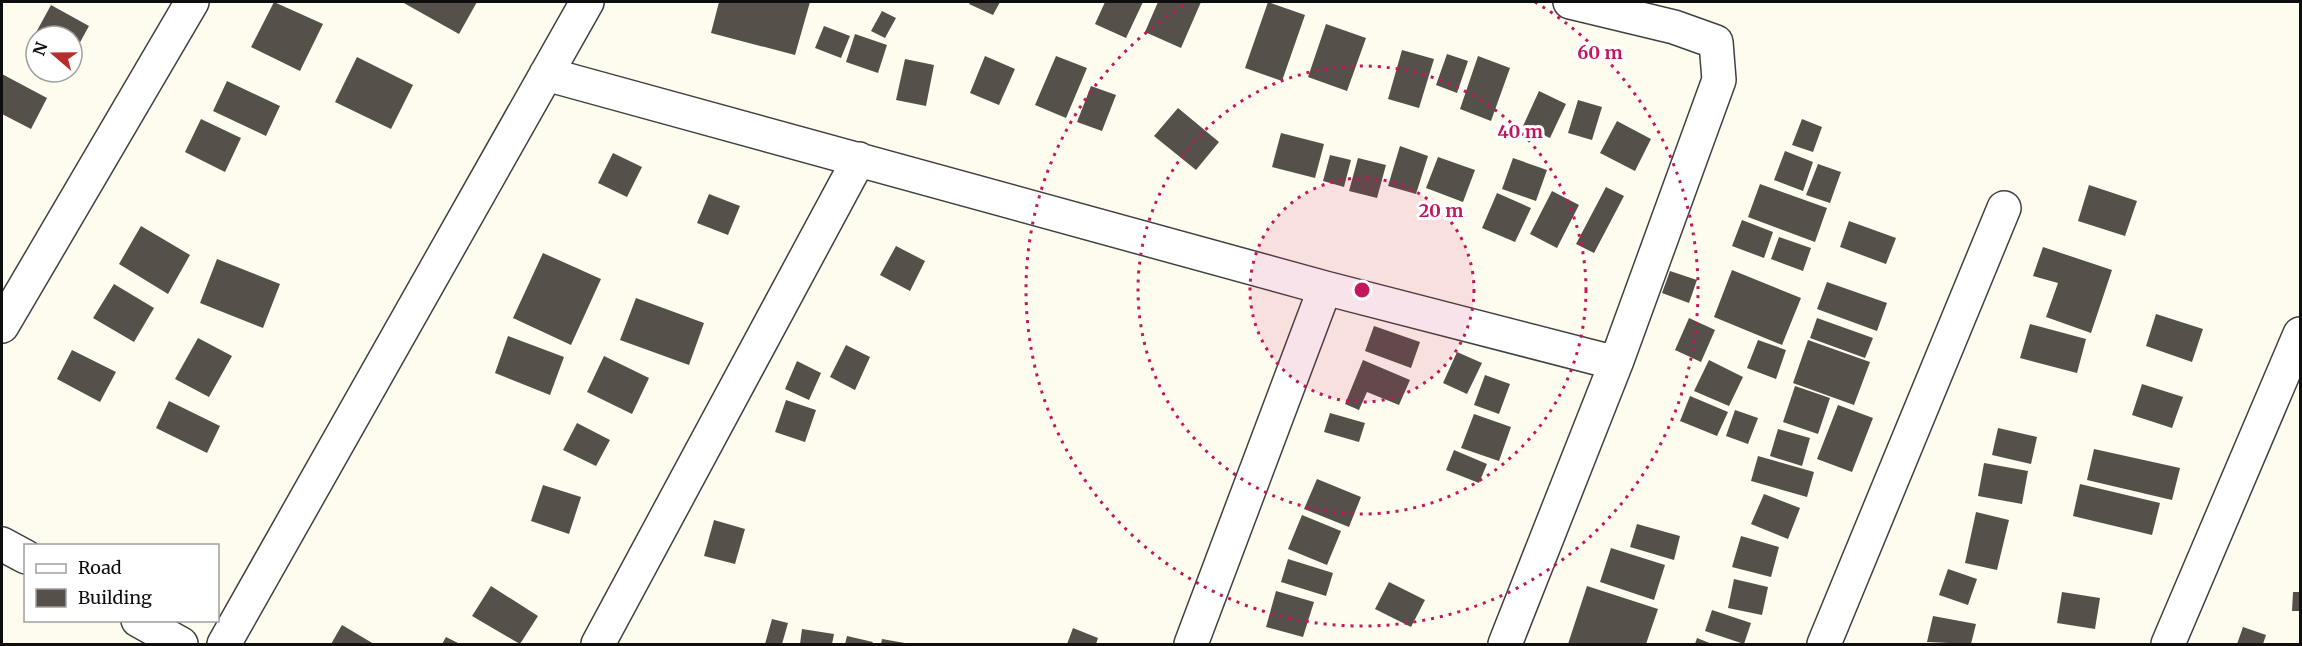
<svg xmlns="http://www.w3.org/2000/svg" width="2302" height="646" font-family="Merriweather,serif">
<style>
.building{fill:#56504b}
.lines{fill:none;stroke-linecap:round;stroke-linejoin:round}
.minor-casing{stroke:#414141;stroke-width:36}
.minor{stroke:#fff;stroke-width:33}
.ring{fill:none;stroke:#c2185b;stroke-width:3;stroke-dasharray:3 6}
.centre{fill:#c2185b;stroke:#fff;stroke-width:3}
.ring-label{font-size:18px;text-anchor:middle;font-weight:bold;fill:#c2185b;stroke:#fff;stroke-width:6;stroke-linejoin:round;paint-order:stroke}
</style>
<rect width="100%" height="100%" fill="#fefcef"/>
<path class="building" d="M274 2 323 24 300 71 251 47Z
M402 2H477L459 34Z
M719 2H810L795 55 711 33Z
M970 2H1000L993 15 969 4Z
M1105 2H1143L1126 38 1095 24Z
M1158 2H1201L1181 48 1145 32Z
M1268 2 1305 15 1282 81 1245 68Z
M51 5 89 26 72 57V36L33 38Z
M882 11 896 18 885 38 871 31Z
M1326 24 1366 38 1347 91 1308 77Z
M824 26 850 36 841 58 815 48Z
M855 34 887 45 878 73 846 62Z
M1402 50 1434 59 1419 108 1388 99Z
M1447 54 1468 61 1457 93 1436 85Z
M985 56 1015 69 999 105 970 93Z
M1056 56 1087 68 1066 118 1035 105Z
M1478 56 1510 68 1491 121 1460 109Z
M357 57 413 85 391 129 335 102Z
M905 59 934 65 926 106 896 100Z
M2 74 47 98 31 129 2 114Z
M227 81 280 106 266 136 213 111Z
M1091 86 1116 95 1102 131 1077 122Z
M1539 91 1566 104 1550 138 1523 126Z
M1578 100 1602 107 1592 140 1568 133Z
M1178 108 1219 142 1196 170 1154 136Z
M201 119 241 138 225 172 185 152Z
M1802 119 1822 127 1813 152 1792 145Z
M1617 121 1651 139 1635 171 1600 153Z
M1281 133 1324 144 1315 178 1272 167Z
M1400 146 1428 156 1416 194 1388 186Z
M1785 151 1813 162 1803 191 1774 180Z
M613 153 642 167 627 197 598 183Z
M1330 155 1351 160 1344 187 1323 181Z
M1438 157 1475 170 1463 202 1426 188Z
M1358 158 1386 165 1377 198 1349 191Z
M1513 158 1547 170 1536 201 1502 189Z
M1818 164 1841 172 1830 203 1806 195Z
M1760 184 1827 208 1815 242 1748 217Z
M2089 185 2137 201 2125 236 2078 221Z
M1606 187 1624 196 1594 253 1576 244Z
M1552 191 1579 205 1557 248 1530 234Z
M1497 193 1531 208 1515 242 1482 228Z
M709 194 740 206 728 235 697 223Z
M1742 220 1773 232 1764 258 1732 246Z
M1849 221 1896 238 1886 264 1840 247Z
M141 226 190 255 168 294 119 264Z
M1779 237 1811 248 1803 271 1771 259Z
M896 246 925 261 910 291 880 275Z
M2043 247 2112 270 2091 333 2046 317 2058 283 2033 276Z
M543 253 601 279 571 345 513 318Z
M217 259 280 284 263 328 200 303Z
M1732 270 1801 298 1782 345 1714 317Z
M1670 271 1697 280 1689 303 1662 293Z
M1827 282 1887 303 1877 331 1817 309Z
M114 284 154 308 134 342 93 318Z
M636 298 704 323 689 365 620 340Z
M2156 314 2203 329 2192 362 2146 346Z
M1689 318 1715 330 1701 362 1675 350Z
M1817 318 1873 338 1865 358 1810 338Z
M2030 324 2086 339 2077 373 2020 358Z
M1374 326 1420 342 1411 368 1365 351Z
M508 336 564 357 550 395 495 373Z
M198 338 232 356 209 397 175 379Z
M1758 340 1786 350 1776 379 1747 368Z
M1808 340 1870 362 1854 405 1793 383Z
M846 345 870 357 855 390 830 377Z
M72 350 116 372 100 402 57 379Z
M1457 352 1482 363 1467 394 1443 383Z
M604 356 649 378 632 414 587 392Z
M1363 360 1410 380 1399 405 1367 392 1359 410 1345 404Z
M1709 360 1743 377 1729 406 1694 391Z
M797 361 821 373 809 400 785 389Z
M1485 375 1510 384 1499 414 1474 405Z
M2142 384 2183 397 2172 428 2132 415Z
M1795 386 1830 398 1818 434 1783 422Z
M1690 396 1728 412 1717 436 1680 421Z
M786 400 816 410 805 442 775 432Z
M169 401 220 426 207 453 156 428Z
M1838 405 1873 418 1852 472 1817 459Z
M1735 410 1758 418 1748 444 1726 436Z
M1330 413 1365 423 1359 442 1324 432Z
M1474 414 1511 427 1499 461 1461 448Z
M577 423 610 440 596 466 563 450Z
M1998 428 2037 437 2031 464 1992 455Z
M1778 429 1810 438 1802 466 1770 456Z
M2094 449 2180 468 2172 500 2087 480Z
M1454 450 1487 464 1479 483 1446 470Z
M1758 456 1814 472 1807 497 1751 481Z
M1984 463 2028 471 2022 504 1978 496Z
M1317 479 1361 497 1349 527 1304 509Z
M2080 484 2160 503 2152 535 2073 516Z
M543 485 581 497 569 534 531 521Z
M1764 494 1800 508 1788 539 1751 524Z
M1976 512 2009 520 1997 570 1965 563Z
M1302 515 1341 531 1327 565 1288 549Z
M714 520 745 529 735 564 704 556Z
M1637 524 1680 536 1674 560 1630 547Z
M1741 536 1779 547 1771 577 1732 567Z
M1611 548 1665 565 1654 600 1600 582Z
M1288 559 1333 573 1326 596 1281 582Z
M1948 569 1977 579 1968 605 1939 595Z
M1734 579 1768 587 1762 615 1728 608Z
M1389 582 1425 600 1411 627 1375 609Z
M491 586 538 616 520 644 472 616Z
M1587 586 1658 609 1646 644H1568Z
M1276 591 1314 602 1303 637 1266 627Z
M2062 592 2100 598 2095 629 2057 623Z
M2293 592H2300V611H2292Z
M1712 610 1751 623 1744 644 1705 631Z
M1933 616 1976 624 1971 644 1927 642Z
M772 619 788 623 782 644H765Z
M342 625 374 644H331Z
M2243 627 2266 635 2263 644H2237Z
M1073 628 1098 638 1096 644H1067Z
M802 629 834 634 832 644H800Z
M847 636 873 642 872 644H845Z
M446 637 460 644H442Z
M1697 638 1712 644H1695Z
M882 639 905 643V644H881Z"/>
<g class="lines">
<defs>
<path id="minor" d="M546 74 1325 288 1616 363
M2 326 192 2
M2 544 26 557
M138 620 181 644
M224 644 587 2
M598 644 859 159
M1191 644 1325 288
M1505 644 1616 363 1719 80 1716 42 1674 27 1570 2
M1824 644 2004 208
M2168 644 2300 334"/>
</defs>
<use href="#minor" class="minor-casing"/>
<use href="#minor" class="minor"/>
</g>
<circle cx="1362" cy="290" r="112" fill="#c2185b" fill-opacity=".12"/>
<g class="ring">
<circle cx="1362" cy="290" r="112"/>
<circle cx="1362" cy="290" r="224"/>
<path d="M1535 2A336 336 0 1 1 1189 2"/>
</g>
<circle cx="1362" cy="290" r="9" class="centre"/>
<g class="ring-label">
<text x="1600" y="59">60 m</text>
<text x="1520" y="138">40 m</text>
<text x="1441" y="217">20 m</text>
</g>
<rect width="2302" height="646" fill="none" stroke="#0e0e0e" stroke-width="6"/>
<rect x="24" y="544" width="195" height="78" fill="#ffffff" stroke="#9f9f9f" stroke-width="1.5"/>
<rect x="36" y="564" width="30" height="9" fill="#ffffff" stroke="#9f9f9f" stroke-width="1.5"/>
<text x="78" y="574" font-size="18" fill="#0e0e0e">Road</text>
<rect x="36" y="589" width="30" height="18" fill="#56504b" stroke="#9f9f9f" stroke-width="1.5"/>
<text x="78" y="604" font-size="18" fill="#0e0e0e">Building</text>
<g transform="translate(54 54) rotate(290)"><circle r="28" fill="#ffffff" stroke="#9f9f9f" stroke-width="1.5"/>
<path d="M0-4.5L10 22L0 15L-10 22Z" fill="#b62e2d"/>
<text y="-9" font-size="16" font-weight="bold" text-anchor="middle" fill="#0e0e0e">N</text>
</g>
</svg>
